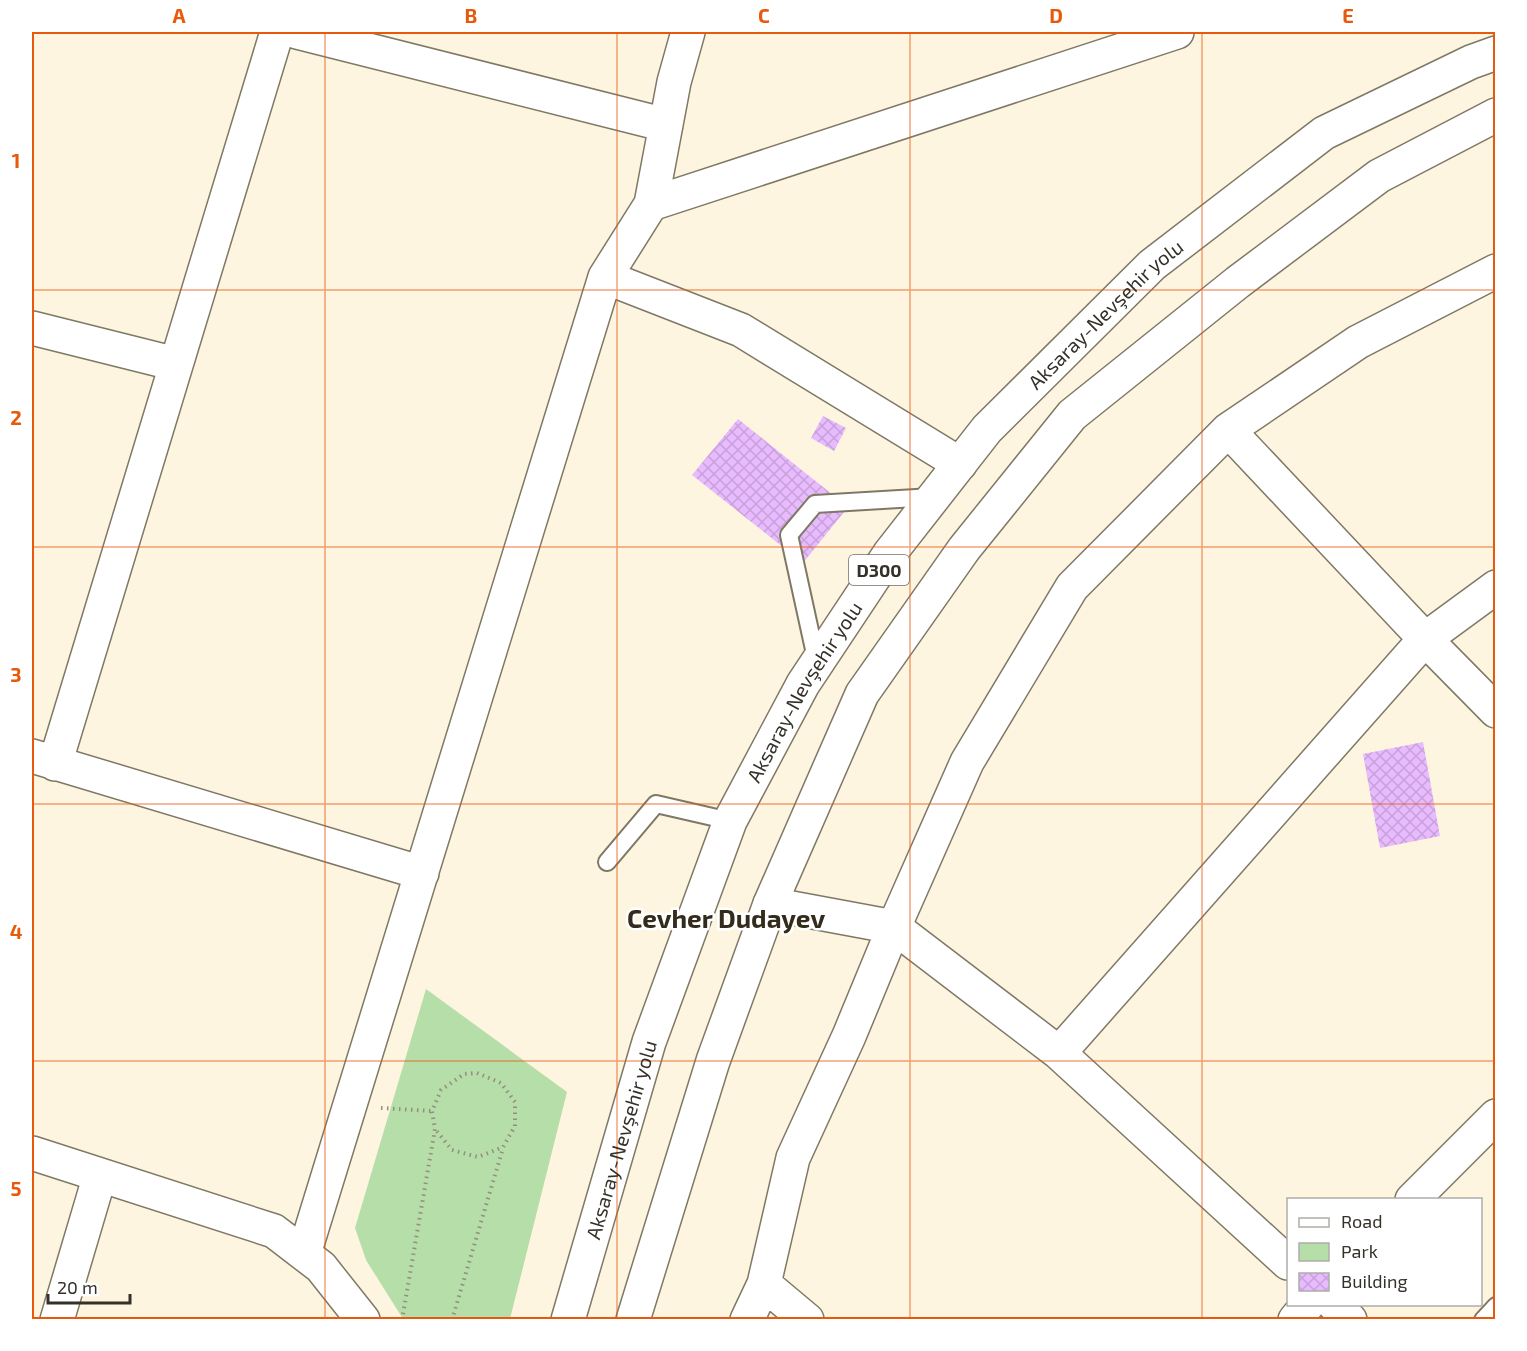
<svg xmlns="http://www.w3.org/2000/svg" width="1527" height="1351" font-family="'Exo 2',sans-serif">
<style>
.green{fill:#b6dea9}
.building{fill:url(#building-cross-hatch)}
.lines{fill:none;stroke-linecap:round;stroke-linejoin:round}
.service-casing{stroke:#7f7865;stroke-width:20}
.minor-casing{stroke:#7f7865;stroke-width:36}
.trunk-casing{stroke:#7f7865;stroke-width:36}
.path{stroke:#948e80;stroke-width:4;stroke-dasharray:1.5 4.5;stroke-linecap:butt}
.service{stroke:#fff;stroke-width:16}
.minor{stroke:#fff;stroke-width:33}
.trunk{stroke:#fff;stroke-width:33}
.grid{fill:none;stroke:#e8590c;stroke-width:1.5;stroke-opacity:0.55}
.labels{text-anchor:middle;dominant-baseline:central;stroke-width:5;stroke-linejoin:round;paint-order:stroke}
.shield{fill:#fff;stroke:#716f69;stroke-width:1.5}
.shield-label{font-size:18px;font-weight:bold;fill:#343129}
.street-label{font-size:20px;fill:#343129;stroke:#fff}
.district-label{font-size:26px;font-weight:bold;fill:#332c1c;stroke:#fff}
.neatline{fill:none;stroke:#e8590c;stroke-width:2}
.grid-label{font-size:20px;text-anchor:middle;font-weight:bold;fill:#e8590c}
</style>
<defs>
<pattern id="building-cross-hatch" width="8" height="8" patternUnits="userSpaceOnUse" patternTransform="scale(1.5)"><rect width="8" height="8" fill="#e7bbfe"/><path d="M0 0l8 8M0 8l8-8" fill="none" stroke="#c7a1da"/></pattern>
</defs>
<rect width="100%" height="100%" fill="#fdf5e0"/>
<path class="green" d="M426 989 567 1092 510 1319H403L366 1260 355 1228Z"/>
<path class="building" d="M823 416 846 428 834 451 811 438Z
M738 419 848 507 803 563 692 475Z
M1423 742 1440 836 1380 848 1363 754Z"/>
<g class="lines">
<defs>
<path id="service" d="M817 663 789 535 815 504 933 497
M607 862 656 804 730 821
M1483 1320 1496 1306"/>
<path id="minor" d="M297 32 666 125
M651 204 674 82 688 32
M605 277 741 330 960 464
M32 328 176 364
M1228 430 1425 639 1496 711
M32 756 422 873
M55 764 277 32
M770 904 894 927 1059 1053 1288 1263
M1059 1053 1425 639 1496 587
M32 1153 274 1231 321 1267 363 1320
M1412 1200 1496 1116
M304 1254 605 277 651 204 1177 32
M764 1284 807 1320
M1334 1304 1350 1320
M57 1320 100 1175
M747 1320 764 1284 793 1158 849 1036 894 927 967 762 1072 587 1228 430 1358 342 1496 271
M1295 1320 1308 1304"/>
<g id="trunk">
<path id="s1" d="M568 1320 649 1042 730 821 803 684 890 553 987 429 1152 265 1324 133 1471 62 1496 53"/>
<path d="M633 1320 713 1061 770 904 862 694 964 549 1072 415 1238 282 1379 176 1496 115"/>
</g>
</defs>
<use href="#service" class="service-casing"/>
<use href="#minor" class="minor-casing"/>
<use href="#trunk" class="trunk-casing"/>
<path class="path" d="M381 1108 432 1111
M402 1320 435 1129 432 1111 441 1090 464 1074 477 1073 501 1083 515 1102V1126L503 1147 478 1157 452 1150 435 1129
M452 1320 503 1148"/>
<use href="#service" class="service"/>
<use href="#minor" class="minor"/>
<use href="#trunk" class="trunk"/>
</g>
<path class="grid" d="M325 32V1320M617 32V1320M910 32V1320M1202 32V1320M32 290H1496M32 547H1496M32 804H1496M32 1061H1496"/>
<g class="labels">
<rect class="shield" x="849" y="555" width="60" height="30" rx="4.5"/>
<g class="shield-label">
<text x="879" y="570">D300</text>
</g>
<g class="street-label">
<text stroke="none"><textPath href="#s1" startOffset="1160">Aksaray-Nevşehir yolu</textPath></text>
<text stroke="none"><textPath href="#s1" startOffset="674">Aksaray-Nevşehir yolu</textPath></text>
<text stroke="none"><textPath href="#s1" startOffset="188">Aksaray-Nevşehir yolu</textPath></text>
</g>
<g class="district-label">
<text x="726" y="917">Cevher Dudayev</text>
</g>
</g>
<rect width="1527" height="1351" fill="none" stroke="#ffffff" stroke-width="66"/>
<rect x="1287" y="1198" width="195" height="108" fill="#ffffff" stroke="#aeada9" stroke-width="1.5"/>
<rect x="1299" y="1218" width="30" height="9" fill="#ffffff" stroke="#aeada9" stroke-width="1.5"/>
<text x="1341" y="1228" font-size="18" fill="#343129">Road</text>
<rect x="1299" y="1243" width="30" height="18" fill="#b6dea9" stroke="#aeada9" stroke-width="1.5"/>
<text x="1341" y="1258" font-size="18" fill="#343129">Park</text>
<rect x="1299" y="1273" width="30" height="18" fill="url(#building-cross-hatch)" stroke="#aeada9" stroke-width="1.5"/>
<text x="1341" y="1288" font-size="18" fill="#343129">Building</text>
<path d="M48 1294v9h82v-9" fill="none" stroke="#343129" stroke-width="3"/>
<text x="57" y="1294" font-size="18" fill="#343129" stroke="#ffffff" stroke-width="4.5" paint-order="stroke">20 m</text>
<rect x="33" y="33" width="1461" height="1285" class="neatline"/>
<g class="grid-label">
<text x="179" y="23">A</text>
<text x="471" y="23">B</text>
<text x="764" y="23">C</text>
<text x="1056" y="23">D</text>
<text x="1348" y="23">E</text>
<text x="16" y="168">1</text>
<text x="16" y="425">2</text>
<text x="16" y="682">3</text>
<text x="16" y="939">4</text>
<text x="16" y="1196">5</text>
</g>
</svg>
